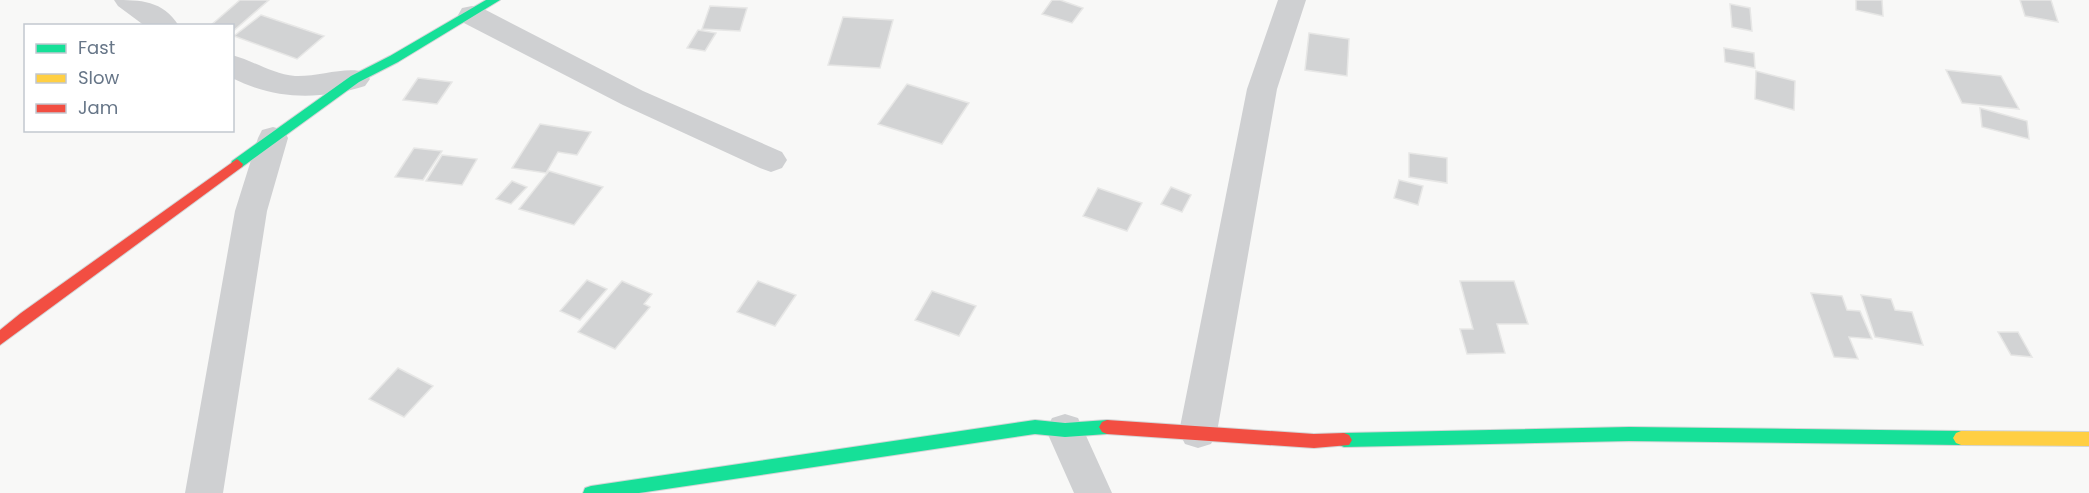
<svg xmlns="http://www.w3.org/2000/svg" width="2089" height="493" font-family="Poppins,sans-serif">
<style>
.building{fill:#d2d3d4;stroke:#e7e7e6;stroke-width:1.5}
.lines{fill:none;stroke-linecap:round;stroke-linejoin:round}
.fast-casing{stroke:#d3d5d6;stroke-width:2}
.slow-casing{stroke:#d3d5d6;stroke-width:2}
.jam-casing{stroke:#d3d5d6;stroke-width:2}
.street{fill:#cfd0d2;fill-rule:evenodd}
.fast{fill:#16e098;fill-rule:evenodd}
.slow{fill:#ffcf43;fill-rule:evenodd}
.jam{fill:#f24e42;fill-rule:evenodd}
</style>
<rect width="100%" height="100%" fill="#f8f8f7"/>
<path class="building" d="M240 0H269L232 32V26H210Z
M1052 0H1060L1083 8 1072 23 1042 14Z
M1856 0H1882L1883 16 1856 10Z
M2020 0H2051L2058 22 2025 16Z
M1730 4 1750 8 1752 31 1732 27Z
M710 6 747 8 740 31 702 29Z
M261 15 324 36 297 59 234 36Z
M843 17 893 20 880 68 828 65Z
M698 30 716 33 705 51 687 48Z
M1309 33 1349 39 1347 76 1305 70Z
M1724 48 1754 53 1755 68 1725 62Z
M1946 70 2001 76 2019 109 1962 103Z
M1756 71 1795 81 1794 110 1755 99Z
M418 78 452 82 437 104 403 100Z
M907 84 969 103 942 144 878 124Z
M1980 108 2027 121 2029 139 1982 127Z
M540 124 591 132 577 155 558 152 546 173 512 168Z
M414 148 442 151 423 180 395 177Z
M1409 153 1447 158V183L1409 177Z
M442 155 477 159 462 185 426 181Z
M549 171 603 187 574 225 519 209Z
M1399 180 1423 186 1418 205 1394 198Z
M512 181 527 187 511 204 496 199Z
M1171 187 1191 195 1182 212 1161 204Z
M1098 188 1142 203 1127 231 1083 216Z
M587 280 607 289 580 320 560 311Z
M622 281 652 294 644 304 650 307 615 349 578 332Z
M758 281 796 295 775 326 737 312Z
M1460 281H1514L1528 324H1497L1505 353 1467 354 1460 329H1473Z
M932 291 976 306 959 336 915 320Z
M1811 293 1842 296 1847 310 1860 311 1872 339 1849 337 1858 359 1834 357Z
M1861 295 1891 299 1895 310 1912 312 1923 345 1875 337Z
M1998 332H2018L2032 357 2011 355Z
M398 368 433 386 404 417 369 399Z"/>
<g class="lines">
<defs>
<path id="fast" d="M486 0H500L398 62 359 82 242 167H232L231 164 232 161 351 76 390 56Z
M1035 420 1065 423 1107 420 1112 422 1115 427 1112 432 1107 434 1065 437 1035 434 639 493H583L585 488 591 486Z
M1629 427 1961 431 1966 433 1969 438 1966 443 1961 445 1629 441 1344 447 1339 445 1336 440 1339 435 1344 433Z"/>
<path id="slow" d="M1961 431 2089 432V446L1961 445 1956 443 1953 438 1956 433Z"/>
<path id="jam" d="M237 159 243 164 242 167 0 345V330L21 313Z
M1107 420 1314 434 1344 433 1349 435 1352 440 1349 445 1314 448 1107 434 1102 432 1099 427 1102 422Z"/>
</defs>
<use href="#fast" class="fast-casing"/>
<use href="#slow" class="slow-casing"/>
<use href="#jam" class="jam-casing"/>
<path class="street" d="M114 0C140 0 163 0 179 26H145L118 6Z
M1278 0H1306L1277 89 1217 432 1211 444 1198 448 1185 444 1179 432 1247 89Z
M472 6 482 8 643 91 782 152 787 160 782 168 771 172 760 168 623 105 462 22 458 15 462 8Z
M232 55C254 61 272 74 295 76 318 77 345 66 365 72L370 79 365 86C319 100 276 100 232 78Z
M273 127 284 130 288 138 267 211 223 493H185L235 211 258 138 262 130Z
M1065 414 1078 418 1112 493H1074L1046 430 1052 418Z"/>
<use href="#fast" class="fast"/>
<use href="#slow" class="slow"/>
<use href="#jam" class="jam"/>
</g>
<rect x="24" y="24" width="210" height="108" fill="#ffffff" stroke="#c2c8cf" stroke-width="1.5"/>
<rect x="36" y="44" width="30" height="9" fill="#16e098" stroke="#c2c8cf" stroke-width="1.5"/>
<text x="78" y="54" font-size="18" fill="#677688">Fast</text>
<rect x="36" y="74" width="30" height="9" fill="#ffcf43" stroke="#c2c8cf" stroke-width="1.5"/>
<text x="78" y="84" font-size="18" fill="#677688">Slow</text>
<rect x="36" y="104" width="30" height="9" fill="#f24e42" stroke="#c2c8cf" stroke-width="1.5"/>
<text x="78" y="114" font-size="18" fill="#677688">Jam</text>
</svg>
